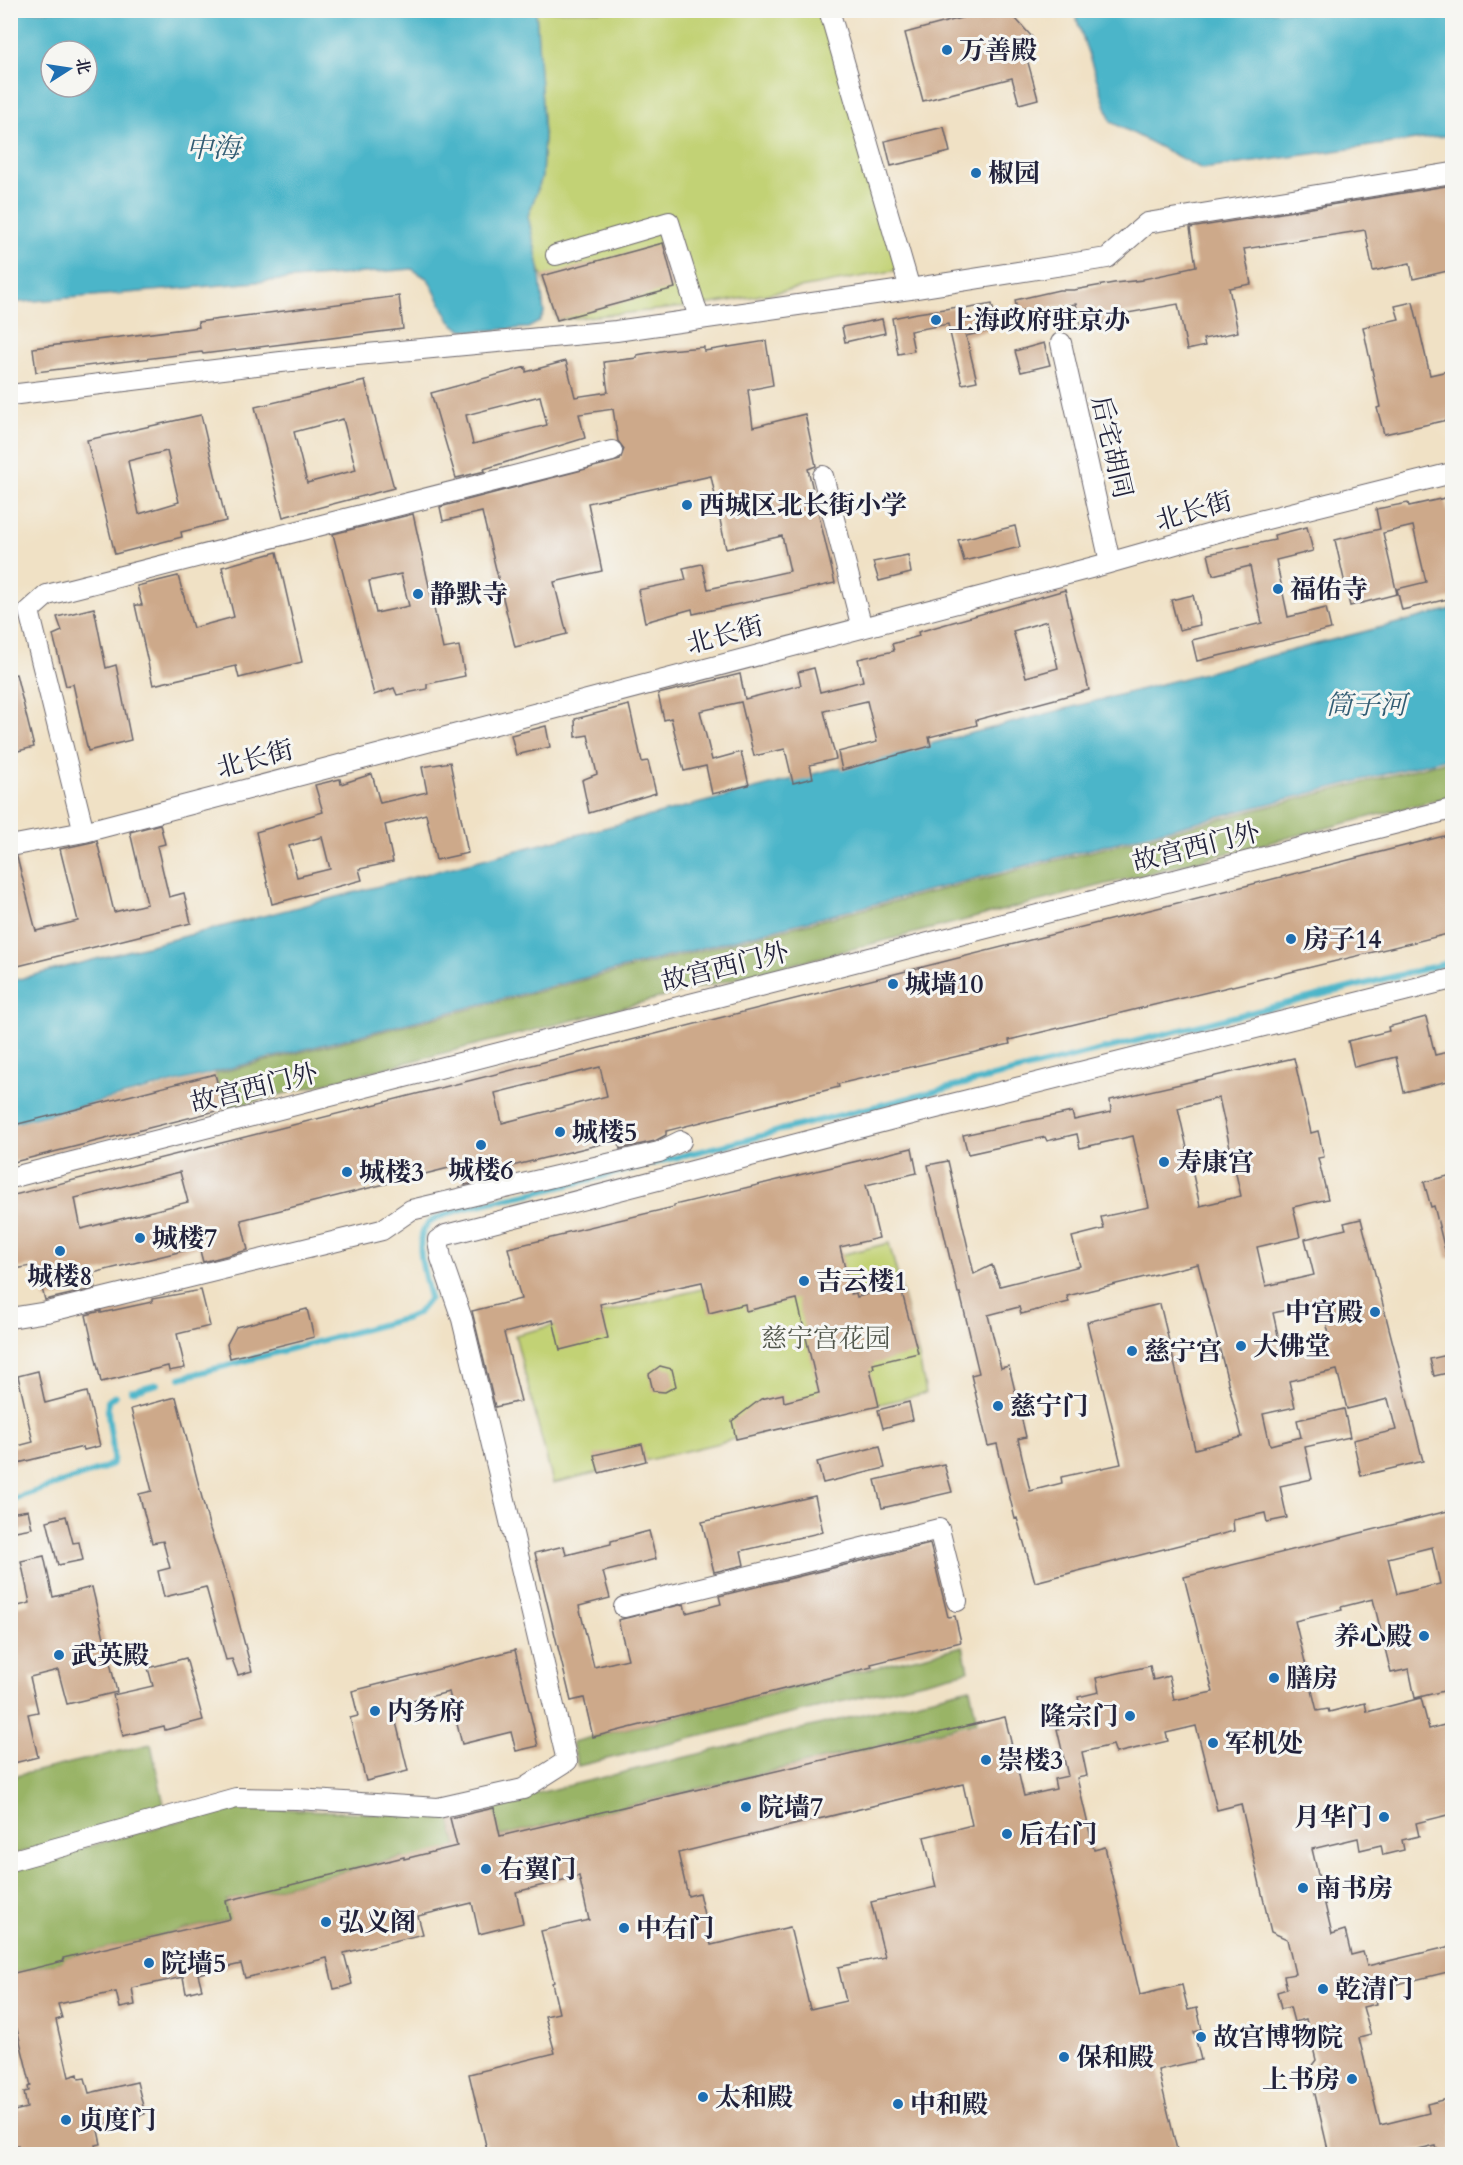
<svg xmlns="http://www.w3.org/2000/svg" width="1463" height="2165" font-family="Cardo,'Noto Serif SC',serif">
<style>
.green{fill:#c2d274;stroke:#727a58;stroke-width:1.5}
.forest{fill:#99b466;stroke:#5e6b50;stroke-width:1.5}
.water{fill:#4bb5c9;stroke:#366c82;stroke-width:1.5;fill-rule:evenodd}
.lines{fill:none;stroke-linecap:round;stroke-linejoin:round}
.stream{stroke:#4bb5c9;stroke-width:6}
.building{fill:#cda98a;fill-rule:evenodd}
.minor-casing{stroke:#6a656b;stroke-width:22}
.minor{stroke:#fff;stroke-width:20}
.poi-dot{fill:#1f6fb2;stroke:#f6f6f2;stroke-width:2}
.labels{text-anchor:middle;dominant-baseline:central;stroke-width:6;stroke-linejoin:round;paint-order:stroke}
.poi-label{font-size:26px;font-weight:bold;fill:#22223b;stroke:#f6f6f2;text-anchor:start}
.street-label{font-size:26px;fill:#22223b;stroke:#f6f6f2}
.park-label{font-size:26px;fill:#52574c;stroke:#f6f6f2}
.water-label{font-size:27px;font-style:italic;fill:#325d74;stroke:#f6f6f2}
</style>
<rect width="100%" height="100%" fill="#f6f6f2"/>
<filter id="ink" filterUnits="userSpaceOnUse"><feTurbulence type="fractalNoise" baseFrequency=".0167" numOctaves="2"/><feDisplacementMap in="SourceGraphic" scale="12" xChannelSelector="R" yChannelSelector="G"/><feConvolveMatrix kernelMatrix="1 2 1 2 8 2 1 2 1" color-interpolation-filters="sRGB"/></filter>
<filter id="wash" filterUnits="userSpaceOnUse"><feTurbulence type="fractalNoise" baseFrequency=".008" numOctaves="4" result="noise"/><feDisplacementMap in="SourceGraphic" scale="24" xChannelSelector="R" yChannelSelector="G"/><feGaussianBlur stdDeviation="1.35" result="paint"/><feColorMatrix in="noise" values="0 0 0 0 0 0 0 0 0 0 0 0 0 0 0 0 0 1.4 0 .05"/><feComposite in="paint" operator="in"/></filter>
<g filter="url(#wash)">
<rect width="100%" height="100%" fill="#f0e1c5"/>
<path class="green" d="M536 11H829L904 269 706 305 557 320 539 267 528 216 542 177 544 136Z
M889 1243 918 1353 926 1393 553 1483 515 1335Z"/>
<path class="forest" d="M1452 760V796L224 1109 215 1074Z
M963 1646 968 1671 578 1766 572 1742Z
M970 1688 977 1722 500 1836 493 1804Z
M151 1744 166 1814 11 1855V1777Z
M244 1807 428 1816 449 1814 457 1846 407 1870 403 1857 226 1901 231 1921 225 1920 64 1958V1961L11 1974V1868L205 1814Z"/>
<path class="water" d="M10 11H536L544 136 542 177 528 216 539 267 544 313 539 322 528 328 474 331 460 329 450 321 428 279 412 269 11 303ZM51 51H87V87H51Z
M1074 11H1452V135L1202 169 1111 122Z
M1452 609V757L11 1124V981Z"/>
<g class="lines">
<path class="stream" d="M180 1378 407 1318 418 1313 430 1298C426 1280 412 1238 428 1224 443 1209 526 1195 551 1189 600 1178 648 1164 697 1152 725 1145 753 1139 781 1130L1452 962
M131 1391 157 1384
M10 1500 102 1469 113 1463C115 1442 106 1422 108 1401L115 1396"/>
</g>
<g id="blocks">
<path class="building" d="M991 10H1008L1032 37V48L1026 55 1038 99 1019 104 1012 78 923 101 905 33Z
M944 127 950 152 891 166 885 141Z
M1452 185V270L1413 279 1410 263 1373 271 1365 230 1244 249 1251 284 1229 288 1238 332 1203 339 1205 346 1187 350 1178 304 1116 315 1117 320 1081 327 1076 304 1017 311 1015 300 1059 290H1074L1114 283 1143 280V279L1182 271V269L1196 266 1190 228Z
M663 243 675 288 557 320 542 276Z
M399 296 403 329 203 354 202 352 36 372 33 348 199 327 198 322Z
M1413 302 1430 375 1452 370V419L1384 434 1377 408 1380 407 1363 327 1399 319 1395 306Z
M992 304 997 329 966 336 977 381 962 384 948 324 910 331 914 351 898 354 892 318 917 313 958 307 959 310Z
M882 319 885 333 845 342 842 327Z
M766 341 773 385 748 390 753 427 805 414 816 466 808 469 835 583 693 614 692 609 645 622 638 590 686 580 683 568 702 564 708 589 790 571 782 536 726 549 711 476 588 503 602 571 554 582 567 634 515 647 482 512 443 521 440 507 620 460 624 449 618 441 613 409 579 414 585 438 484 469 485 471 456 478 431 393 526 367V372L566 361 575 397 608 392 604 362 637 358V355L667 350 704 347V351ZM540 396 547 425 473 444 466 415Z
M1044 343 1050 365 1021 372 1015 351Z
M365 381 394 488 283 517 255 407ZM343 419 356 470 307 483 294 432Z
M201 415 226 521 181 532 182 537 115 554 87 440ZM167 451 179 502 139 514 128 461Z
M1445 498 1452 531V598L1402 610 1397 589 1426 582 1413 526 1383 533 1397 594 1350 606 1335 540 1380 529 1376 509 1408 503 1409 506Z
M413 514 443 649 459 646 465 676 427 684V689L397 695 394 688 374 695 333 534ZM401 574 409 606 376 613 369 581Z
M1015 526 1020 547 964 561 958 540Z
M1307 527 1313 551 1276 560 1288 617 1326 608 1331 629 1197 661 1192 640 1262 623 1250 566 1213 575 1208 554 1275 540 1274 535Z
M277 552 302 662 239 678 236 666 153 685 135 605H142L137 586 178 576 193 628 234 617 222 567Z
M908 555 911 573 879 581 873 562Z
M1065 590 1089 690 976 720 977 725 929 737 931 746 842 770 838 752 877 742 867 701 824 711 836 759 810 765 813 778 793 783 785 749 754 756 741 702 700 711 712 760 741 752 749 785 712 794 706 766 684 771 671 718 664 720 658 694 740 674 745 699 801 685 798 672 814 668 820 692 863 681 858 659 894 651 892 644 919 636 918 632ZM1047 621 1058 668 1026 677 1013 631Z
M1193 595 1200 625 1179 630 1171 600Z
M94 608 106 668 116 665 131 740 88 751 73 684 66 686 53 635 62 631 57 617Z
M16 674 34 747 10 753V675Z
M629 705 642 762 648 761 656 793 589 813 582 780 597 774 588 735 576 737 575 719Z
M546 726 550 747 516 755 511 735Z
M450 762 468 853 436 860 426 814 385 825 393 862 359 869 362 880 272 904 256 832 323 812 315 785 340 779 341 784 372 774 380 803 427 792 422 767ZM322 837 330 869 297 877 289 846Z
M160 824 165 844 157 846 169 897 184 893 191 923 10 968V920L15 919 10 903V858L17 857 36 931 78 921 60 849 97 841 114 912 147 904 130 832Z
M1452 834V933L1009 1040 1010 1044 838 1084 839 1087 666 1131V1135L655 1141 620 1149 618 1140 512 1166 514 1174 465 1185 461 1165 241 1220 248 1250 203 1262 199 1247 93 1273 96 1288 45 1300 36 1265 10 1270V1196ZM600 1067 607 1096 502 1123 495 1093ZM180 1172 188 1202 81 1229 75 1198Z
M1426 1017 1435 1055 1448 1052 1452 1080 1404 1092 1396 1057 1354 1067 1348 1041 1389 1031 1388 1027Z
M1294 1058 1311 1133 1318 1131 1324 1157 1318 1158 1328 1199 1293 1207 1300 1237 1257 1247 1266 1286 1314 1275 1305 1239 1346 1229 1344 1223 1361 1219 1423 1461 1361 1476 1353 1440 1396 1430 1388 1399 1347 1409 1337 1370 1289 1381 1295 1407 1263 1414 1270 1445 1301 1437 1297 1420 1344 1409 1350 1437 1305 1447 1312 1479 1280 1486 1287 1518 1267 1522 1265 1513 1233 1520 1234 1531 1035 1582 1017 1518 1015 1519 997 1444 988 1446 971 1375 979 1373 960 1293H958L928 1165 948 1161 974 1274 992 1265 1000 1286 1080 1266 1072 1237 1104 1229 1101 1217 1149 1207 1133 1136 1080 1148 1077 1134 1047 1141 1045 1137 968 1154 963 1135 1072 1112 1074 1120 1111 1112 1110 1100ZM1219 1098 1241 1196 1200 1206 1178 1108ZM1198 1264 1242 1437 1195 1449 1160 1304 1087 1322 1121 1464 1061 1477 1062 1483 1030 1491 1018 1439 1026 1437 1009 1366 1001 1368 988 1315 1019 1307 1021 1314 1069 1302 1067 1296ZM1321 1302 1331 1342 1282 1353 1273 1313Z
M215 1074 224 1109 10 1163V1126Z
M912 1148 917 1173 866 1185 879 1238 840 1247 851 1294 856 1293 857 1297 900 1285 918 1353 873 1364 874 1368 870 1369 879 1406 736 1439 732 1421 761 1399 783 1394 784 1402 819 1393 797 1299 746 1311 745 1304 709 1313 702 1282 600 1304 608 1338 560 1350 553 1320 504 1333 521 1401 495 1407 472 1311 521 1299 508 1248 564 1235V1233L674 1207V1205Z
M1452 1175V1258H1447L1434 1206 1431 1207 1424 1182Z
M201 1290 210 1326 177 1334 185 1368 169 1371 168 1366 101 1382 86 1315 101 1311V1313L152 1302V1299Z
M307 1309 314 1337 230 1358 227 1344 236 1327Z
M1452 1354V1372L1434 1376 1430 1359Z
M660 1366 672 1369 676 1386 665 1392 653 1391 649 1374Z
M38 1371 45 1403 87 1392 100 1446 84 1450 83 1447 10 1465V1448L33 1442 18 1376Z
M176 1397 210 1529 229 1586 252 1671 238 1675 232 1659 226 1660 206 1587 164 1597 158 1571 170 1568 163 1541 152 1543 139 1494 152 1491 131 1409Z
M909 1402 913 1420 883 1428 878 1410Z
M642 1444 646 1461 599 1473 594 1455Z
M880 1446 885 1468 823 1483 817 1462Z
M944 1464 952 1492 882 1508 875 1480Z
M815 1496 823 1532 741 1551 744 1565 714 1572 702 1522Z
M28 1510 32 1528 10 1532V1513Z
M1452 1510V1689L1415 1698 1409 1669 1391 1673 1373 1599 1341 1607 1342 1610 1295 1621 1317 1711 1328 1709 1329 1712 1365 1703 1367 1712 1421 1698 1429 1729 1452 1723V1814L1416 1823 1419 1836 1402 1840 1404 1850 1383 1855 1381 1845 1360 1850 1358 1838 1312 1849 1332 1934 1345 1930 1351 1955 1363 1952 1367 1966 1452 1946V1971L1373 1990 1376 2004 1363 2007 1371 2035 1359 2038 1380 2125 1429 2113 1427 2104 1452 2098V2150L1438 2153 1436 2146 1401 2154H1329L1311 2077 1306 2073 1316 2060 1306 2019 1294 2022 1290 2007 1281 2009 1277 1992 1287 1989 1284 1976 1295 1974 1287 1939 1271 1932 1241 1804 1217 1810 1196 1726 1166 1733 1168 1741 1116 1753 1113 1745 1082 1752 1087 1776 1077 1778 1094 1850 1105 1847 1140 1995 1182 1985 1188 2010 1197 2008 1202 2030 1194 2032 1201 2060 1158 2070 1178 2154H488L469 2074 555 2053 545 2016 559 2013 552 1983 554 1982 541 1931 589 1920 579 1876 516 1892 523 1923 479 1934 472 1903 418 1916 423 1934 344 1953 352 1984 343 1987 334 1989 327 1958 245 1978 241 1964 198 1974 202 1989 186 1993 183 1977 132 1988 135 2005 120 2008 116 1992 58 2004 62 2018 56 2020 69 2077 78 2074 79 2079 85 2078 89 2093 137 2082 145 2114 97 2126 101 2144 95 2145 97 2150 80 2154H19L18 2145 10 2146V2112L27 2108 24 2092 29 2091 28 2087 31 2086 17 2029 10 2031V1974L64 1961 63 1958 230 1919 226 1901 404 1857V1859L457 1846 450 1818 494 1808 500 1836 1005 1717 1024 1796 1056 1789 1054 1779 1068 1776 1057 1729 1084 1723 1078 1697 1099 1692 1096 1678 1150 1666 1153 1680 1169 1676 1174 1700 1213 1692 1184 1577ZM1432 1547 1440 1584 1397 1594 1388 1558ZM963 1784 972 1825 924 1837 936 1887 871 1902 885 1957 838 1967 846 2001 810 2009 790 1927 711 1945 699 1893 688 1896 678 1853Z
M66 1516 73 1543 79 1542 83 1560 58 1565 47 1521Z
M649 1531 656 1559 603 1572 610 1598 579 1606 594 1667 628 1659 618 1620 684 1604 686 1613 721 1604 719 1596 930 1544 948 1617 955 1616 961 1642 871 1664 872 1667 593 1737 584 1698 571 1701 535 1553 564 1546 566 1555 611 1544V1541Z
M44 1556 53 1597 92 1587 117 1692 67 1704 58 1670 30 1677 38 1712 28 1714 38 1757 10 1764V1608L30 1603 21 1561Z
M515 1650 538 1746 516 1751 511 1732 462 1744 449 1692 392 1706 408 1771 366 1781 350 1718 358 1716 352 1691Z
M186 1658 203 1720 165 1730 164 1726 123 1736 113 1695 153 1686 148 1668Z"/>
</g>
</g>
<g filter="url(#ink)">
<use href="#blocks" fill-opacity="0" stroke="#6a656b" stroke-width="1.5"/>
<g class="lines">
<defs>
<path id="minor" d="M829 10 910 289
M556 255 669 222 699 318
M1061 343 1110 562
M10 395 281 362 616 331 910 289 1107 258 1147 223 1452 173
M823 476 862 628
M84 832 29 611 47 595 612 451
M10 846 84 832 1098 566 1239 526 1452 473
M10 1178 1452 809
M10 1318 47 1312 382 1230 411 1210 659 1152 681 1141
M624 1607 939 1529 957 1601
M10 1861 236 1798 297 1799 438 1808 523 1789 567 1761 462 1319 441 1258 438 1240 446 1235 916 1113 1452 979"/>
</defs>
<use href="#minor" class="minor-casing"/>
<use href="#minor" class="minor"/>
</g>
</g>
<g class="poi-dot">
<circle cx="947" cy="50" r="6"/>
<circle cx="976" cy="173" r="6"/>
<circle cx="936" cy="320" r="6"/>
<circle cx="687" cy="505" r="6"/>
<circle cx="1278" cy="589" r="6"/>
<circle cx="418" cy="594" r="6"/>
<circle cx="1291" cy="939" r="6"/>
<circle cx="893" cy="984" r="6"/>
<circle cx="560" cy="1132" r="6"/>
<circle cx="481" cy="1145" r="6"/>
<circle cx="1164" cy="1162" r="6"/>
<circle cx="347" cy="1172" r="6"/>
<circle cx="140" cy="1238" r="6"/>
<circle cx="60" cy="1251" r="6"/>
<circle cx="804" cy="1281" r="6"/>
<circle cx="1375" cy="1312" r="6"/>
<circle cx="1241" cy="1346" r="6"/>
<circle cx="1132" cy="1351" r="6"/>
<circle cx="998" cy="1406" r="6"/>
<circle cx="1424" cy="1636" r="6"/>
<circle cx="59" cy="1655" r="6"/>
<circle cx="1274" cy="1678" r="6"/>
<circle cx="375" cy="1711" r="6"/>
<circle cx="1130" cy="1716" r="6"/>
<circle cx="1213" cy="1743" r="6"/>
<circle cx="986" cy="1760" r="6"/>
<circle cx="746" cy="1807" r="6"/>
<circle cx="1384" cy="1817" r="6"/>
<circle cx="1007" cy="1834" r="6"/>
<circle cx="486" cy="1869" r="6"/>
<circle cx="1303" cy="1888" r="6"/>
<circle cx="326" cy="1922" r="6"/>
<circle cx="624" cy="1928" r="6"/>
<circle cx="149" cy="1963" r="6"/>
<circle cx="1323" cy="1989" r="6"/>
<circle cx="1201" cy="2037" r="6"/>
<circle cx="1064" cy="2057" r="6"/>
<circle cx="1352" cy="2079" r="6"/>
<circle cx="703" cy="2097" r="6"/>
<circle cx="898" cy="2104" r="6"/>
<circle cx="66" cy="2120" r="6"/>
</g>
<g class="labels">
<g class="poi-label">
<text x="959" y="50">万善殿</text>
<text x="988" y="173">椒园</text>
<text x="948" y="320">上海政府驻京办</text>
<text x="699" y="505">西城区北长街小学</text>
<text x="1290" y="589">福佑寺</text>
<text x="430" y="594">静默寺</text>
<text x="1303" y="939">房子14</text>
<text x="905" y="984">城墙10</text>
<text x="572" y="1132">城楼5</text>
<text x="1176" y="1162">寿康宫</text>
<text x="481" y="1170" text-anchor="middle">城楼6</text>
<text x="359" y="1172">城楼3</text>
<text x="152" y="1238">城楼7</text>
<text x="60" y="1276" text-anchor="middle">城楼8</text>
<text x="816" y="1281">吉云楼1</text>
<text x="1363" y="1312" text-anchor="end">中宫殿</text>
<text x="1253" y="1346">大佛堂</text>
<text x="1144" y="1351">慈宁宫</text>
<text x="1010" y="1406">慈宁门</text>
<text x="1412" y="1636" text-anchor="end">养心殿</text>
<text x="71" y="1655">武英殿</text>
<text x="1286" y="1678">膳房</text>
<text x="387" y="1711">内务府</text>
<text x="1118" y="1716" text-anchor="end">隆宗门</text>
<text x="1225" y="1743">军机处</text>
<text x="998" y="1760">崇楼3</text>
<text x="758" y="1807">院墙7</text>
<text x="1372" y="1817" text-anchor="end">月华门</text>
<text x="1019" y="1834">后右门</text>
<text x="498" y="1869">右翼门</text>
<text x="1315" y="1888">南书房</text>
<text x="338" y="1922">弘义阁</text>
<text x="636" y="1928">中右门</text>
<text x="161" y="1963">院墙5</text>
<text x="1335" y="1989">乾清门</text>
<text x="1213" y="2037">故宫博物院</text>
<text x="1076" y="2057">保和殿</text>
<text x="1340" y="2079" text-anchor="end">上书房</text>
<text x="715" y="2097">太和殿</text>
<text x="910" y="2104">中和殿</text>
<text x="78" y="2120">贞度门</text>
</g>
<g class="street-label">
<text transform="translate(1112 447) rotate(77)">后宅胡同</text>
<text transform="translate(1194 511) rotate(-16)">北长街</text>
<text transform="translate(725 635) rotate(-15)">北长街</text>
<text transform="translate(255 759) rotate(-15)">北长街</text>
<text transform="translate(1196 847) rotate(-14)">故宫西门外</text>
<text transform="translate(725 967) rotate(-14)">故宫西门外</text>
<text transform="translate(254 1088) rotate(-14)">故宫西门外</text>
</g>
<g class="park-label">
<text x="826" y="1338">慈宁宫花园</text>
</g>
<g class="water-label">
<text x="213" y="148">中海</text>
<text x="1366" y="705">筒子河</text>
</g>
</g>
<rect width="1463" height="2165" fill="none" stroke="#f6f6f2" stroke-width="36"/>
<g transform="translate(69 69) rotate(78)"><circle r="28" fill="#f6f6f2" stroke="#a1a1a9" stroke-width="1.5"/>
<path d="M0-4.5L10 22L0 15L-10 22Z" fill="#1f6fb2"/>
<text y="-9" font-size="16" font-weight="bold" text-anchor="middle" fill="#22223b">北</text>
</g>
</svg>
